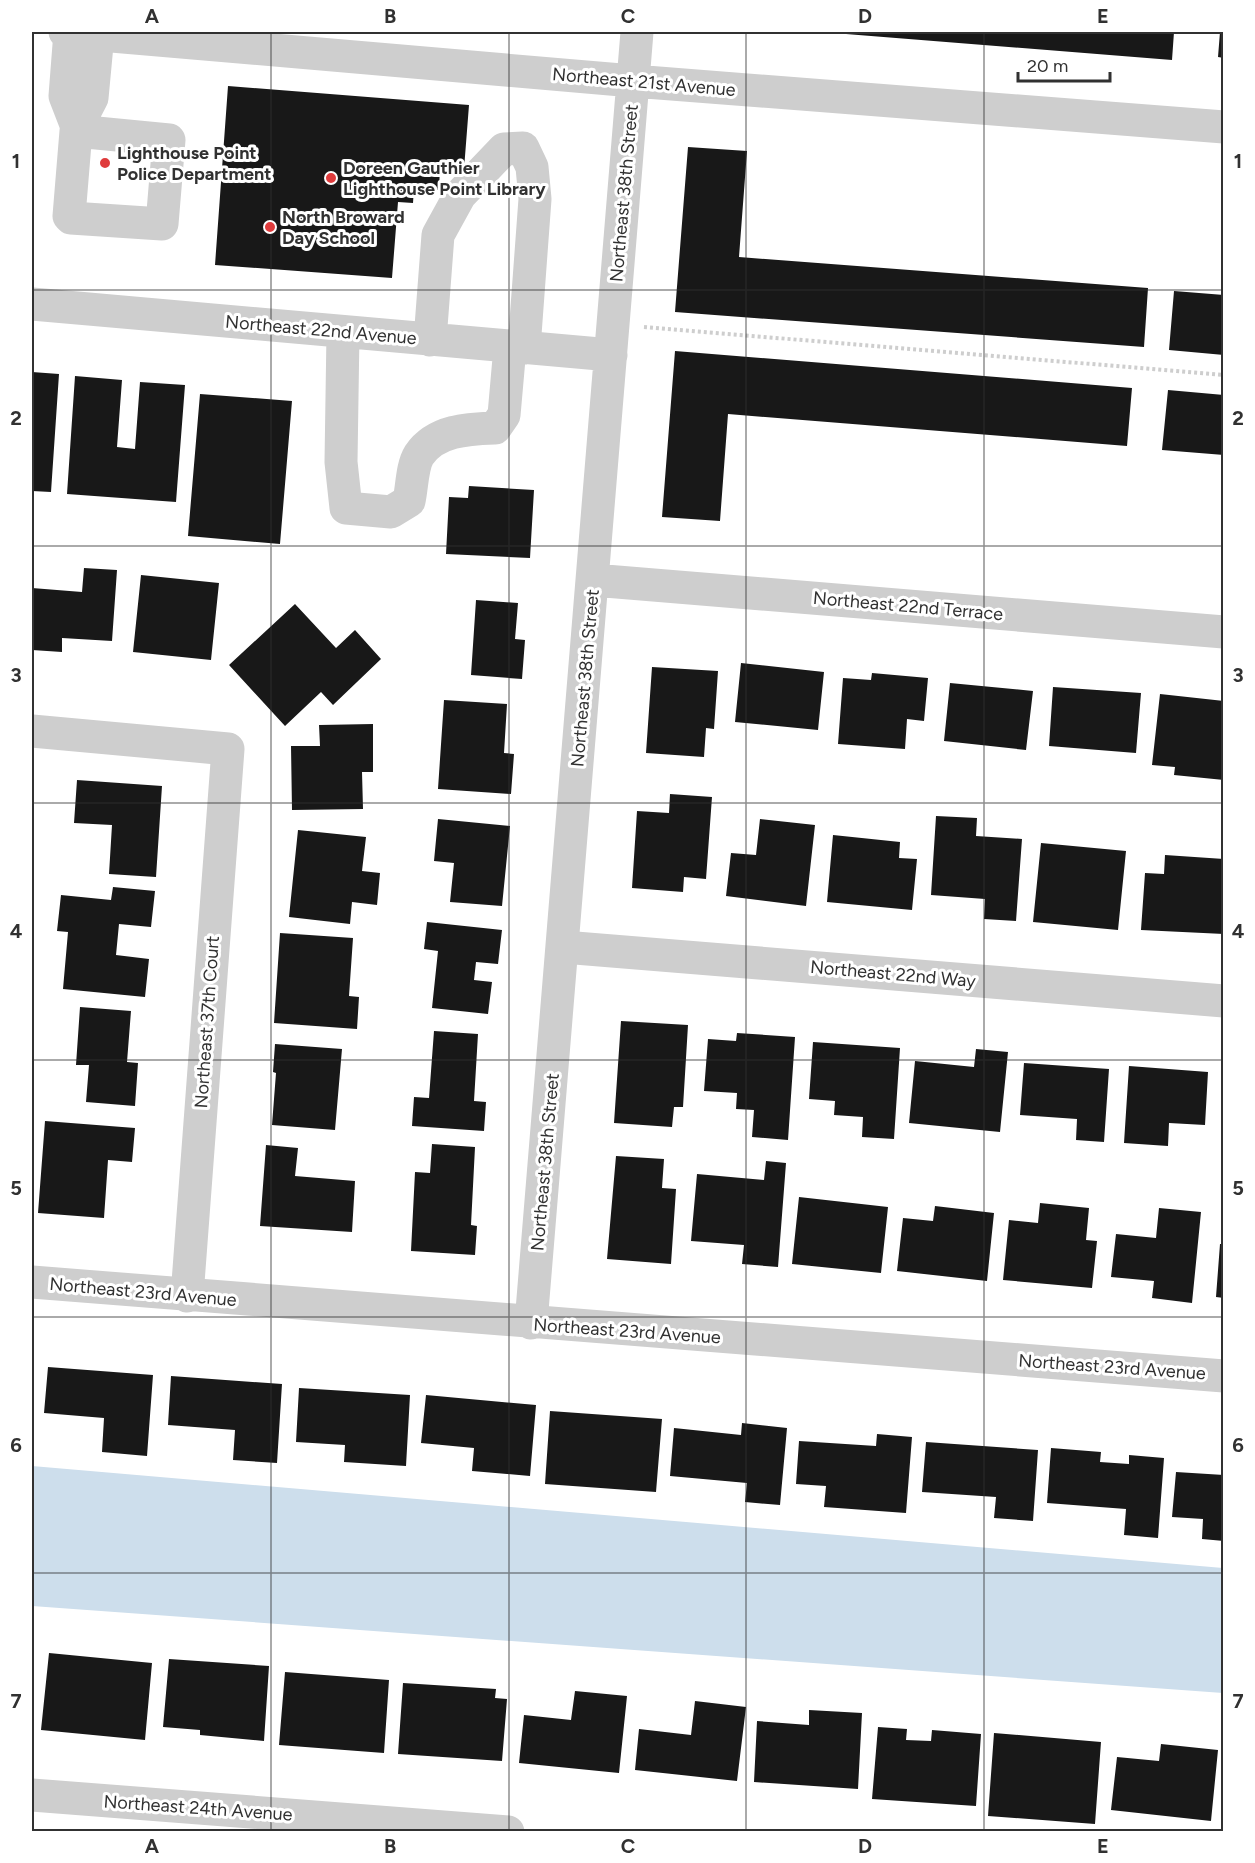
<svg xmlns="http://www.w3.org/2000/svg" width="1255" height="1863" font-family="Figtree,sans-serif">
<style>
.water{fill:#cddeec}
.building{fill:#181818}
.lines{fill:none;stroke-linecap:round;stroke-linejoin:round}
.path{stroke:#cecece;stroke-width:4;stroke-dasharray:3 3;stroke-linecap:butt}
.minor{stroke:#cecece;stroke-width:33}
.grid{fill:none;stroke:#313131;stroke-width:1.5;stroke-opacity:0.55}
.poi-dot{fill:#df3b3c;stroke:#fff;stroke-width:2}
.labels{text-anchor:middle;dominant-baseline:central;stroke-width:6;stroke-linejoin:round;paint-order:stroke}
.street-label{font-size:18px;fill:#313131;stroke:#fff}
.poi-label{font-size:18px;font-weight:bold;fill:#313131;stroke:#fff;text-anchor:start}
.neatline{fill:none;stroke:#313131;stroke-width:2}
.grid-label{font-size:20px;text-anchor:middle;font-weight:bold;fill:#313131}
</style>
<rect width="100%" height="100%" fill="#fff"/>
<path class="water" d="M32 1466 1223 1568V1693L32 1606Z"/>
<path class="building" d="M821 32H1174L1172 60Z
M1220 32H1224V58L1218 57Z
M228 86 469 105 464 169 440 167 439 190 414 188 413 203 398 202 392 278 215 265Z
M688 147 747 151 739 257 1148 288 1144 347 675 312Z
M1174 291 1224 295V355L1169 350Z
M675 351 1132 388 1127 446 728 414 720 521 662 517Z
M32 372 59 374 51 492 32 491Z
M75 376 122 380 117 447 135 449 140 382 185 385 176 502 67 494Z
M1168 390 1224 395V455L1162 450Z
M200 394 292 401 280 544 188 536Z
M469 486 534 490 530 558 446 554 449 497 468 498Z
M84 568 117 570 112 641 62 638V652L32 650V588L82 592Z
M141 575 219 583 211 660 133 652Z
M476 600 518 603 515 639 525 640 522 679 471 675Z
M295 604 336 648 355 630 381 659 333 705 321 692 285 726 229 665Z
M741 663 824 672 818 730 735 722Z
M652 667 718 671 714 729 706 728 704 757 646 753Z
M872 673 928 678 924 721 907 719 905 749 838 744 843 678 871 680Z
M950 683 1033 691 1026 750 944 741Z
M1053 687 1141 693 1136 753 1049 746Z
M1160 694 1224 701V780L1174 775 1175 767 1152 765Z
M444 700 507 704 504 753 514 754 511 794 438 789Z
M373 724V772H362L363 809 292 810 291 746H320L319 725Z
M77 780 162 786 156 877 109 874 112 825 74 823Z
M670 794 712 797 706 879 684 877 683 892 632 888 637 811 669 813Z
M936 816 977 818 976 836 1022 839 1016 921 984 919 985 899 931 895Z
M438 819 510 826 502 906 450 902 454 863 434 861Z
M760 819 815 825 806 906 726 896 731 853 756 855Z
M298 830 366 837 362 871 380 873 377 905 352 902 350 924 289 917Z
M833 835 900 842 899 858 917 859 912 910 827 902Z
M1041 843 1126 851 1118 930 1033 922Z
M1165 855 1224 859V934L1141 930 1145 873 1164 874Z
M113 887 155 891 151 927 119 924 116 955 149 959 145 997 63 989 68 932 57 931 61 895 111 900Z
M427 922 502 930 498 964 476 962 474 980 492 982 488 1014 432 1008 438 951 424 949Z
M280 933 353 938 349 996 359 997 357 1029 274 1023Z
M80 1007 131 1011 127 1062 138 1063 135 1106 86 1102 89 1065H76Z
M621 1021 688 1025 683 1107H674L672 1127 614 1123Z
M434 1031 478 1034 474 1101 486 1102 484 1131 412 1126 414 1097 429 1098Z
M737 1033 795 1037 788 1140 752 1137 754 1110 736 1109 737 1093 704 1091 708 1039 736 1041Z
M813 1042 900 1048 894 1139 862 1137 863 1117 834 1115 835 1101 809 1099Z
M275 1044 342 1049 335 1130 272 1125 276 1073 273 1072Z
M976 1049 1008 1052 1000 1132 909 1123 915 1061 974 1067Z
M1024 1063 1109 1069 1104 1142 1076 1140 1077 1119 1020 1115Z
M1129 1066 1208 1072 1205 1125 1169 1123 1168 1146 1124 1143Z
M45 1121 135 1128 132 1162 108 1160 104 1218 38 1213Z
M432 1144 475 1147 471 1225 477 1226 475 1255 411 1251 415 1172 430 1173Z
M266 1145 298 1148 295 1176 355 1181 352 1232 260 1226Z
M616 1156 664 1159 662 1188 676 1189 671 1264 607 1259Z
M766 1161 786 1163 778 1267 742 1264 744 1245 691 1241 697 1174 764 1180Z
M799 1197 888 1207 881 1273 792 1264Z
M1040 1203 1089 1208 1086 1240 1097 1241 1092 1288 1003 1280 1009 1220 1038 1223Z
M935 1206 994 1213 987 1281 897 1271 903 1218 933 1221Z
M1159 1208 1201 1212 1192 1303 1152 1298 1154 1281 1111 1277 1116 1234 1156 1238Z
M1220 1244H1224V1298L1216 1297Z
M48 1367 153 1375 147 1456 102 1452 104 1418 44 1413Z
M171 1376 282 1384 277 1463 233 1460 235 1430 168 1425Z
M299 1388 410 1395 406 1466 344 1462 345 1445 296 1442Z
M426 1395 536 1405 530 1476 472 1471 474 1448 421 1443Z
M550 1411 662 1419 656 1492 545 1484Z
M742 1423 787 1428 780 1505 745 1502 747 1483 670 1476 674 1428 741 1435Z
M877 1434 912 1437 906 1513 824 1507 826 1486 796 1484 799 1441 876 1446Z
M926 1442 1038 1450 1033 1521 994 1518 996 1497 922 1492Z
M1051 1448 1101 1452 1100 1462 1129 1464V1455L1164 1458 1158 1538 1124 1535 1126 1509 1047 1503Z
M1176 1472 1224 1475V1541L1202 1539 1203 1519 1172 1517Z
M49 1653 152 1663 145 1740 41 1730Z
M169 1659 269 1666 264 1741 200 1735V1730L163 1727Z
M285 1672 389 1680 384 1753 279 1745Z
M403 1683 496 1689 495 1698 507 1699 502 1761 398 1754Z
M575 1691 627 1696 619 1773 519 1763 524 1715 571 1720Z
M695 1701 746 1707 737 1781 635 1770 639 1729 691 1735Z
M809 1710 862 1713 858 1789 754 1782 757 1721 809 1725Z
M878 1727 907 1729 906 1740 931 1741 932 1730 981 1734 976 1806 872 1799Z
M994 1733 1101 1742 1095 1824 988 1816Z
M1161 1744 1218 1750 1211 1821 1111 1810 1117 1757 1159 1761Z"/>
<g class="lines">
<path class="path" d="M644 327 1224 375"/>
<path class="minor" d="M65 32 633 81 1224 127
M70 32 65 96 77 127 92 98 98 34
M76 131 169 140 162 224 71 218 69 216 76 131 77 127
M32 304 611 355
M343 332 341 462 346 508 391 512 409 501C412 488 412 466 419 455 436 430 468 429 495 428L504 415 510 347
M430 340 438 235 460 195 504 149 523 148 532 167 535 199 524 348
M593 580 1224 632
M32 731 228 749 187 1296
M563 947 1224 1001
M32 1282 1224 1376
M531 1323 637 32
M32 1795 508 1832"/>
</g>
<path class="grid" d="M271 32V1832M509 32V1832M746 32V1832M984 32V1832M32 290H1224M32 546H1224M32 803H1224M32 1060H1224M32 1317H1224M32 1573H1224"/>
<g class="poi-dot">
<circle cx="105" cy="163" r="6"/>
<circle cx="331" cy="178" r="6"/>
<circle cx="270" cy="227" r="6"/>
</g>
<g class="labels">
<g class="street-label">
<text transform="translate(644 82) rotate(5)">Northeast 21st Avenue</text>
<text transform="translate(624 193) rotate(-85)">Northeast 38th Street</text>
<text transform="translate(321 330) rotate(5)">Northeast 22nd Avenue</text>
<text transform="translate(908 606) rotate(5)">Northeast 22nd Terrace</text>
<text transform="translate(585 678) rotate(-85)">Northeast 38th Street</text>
<text transform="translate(893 974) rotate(5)">Northeast 22nd Way</text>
<text transform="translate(207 1022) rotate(-86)">Northeast 37th Court</text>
<text transform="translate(545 1162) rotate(-85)">Northeast 38th Street</text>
<text transform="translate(143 1292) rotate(5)">Northeast 23rd Avenue</text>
<text transform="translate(627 1331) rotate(4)">Northeast 23rd Avenue</text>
<text transform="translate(1112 1367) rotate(4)">Northeast 23rd Avenue</text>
<text transform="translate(198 1808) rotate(4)">Northeast 24th Avenue</text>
</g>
<g class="poi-label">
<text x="117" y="153">Lighthouse Point<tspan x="117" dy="21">Police Department</tspan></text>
<text x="343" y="168">Doreen Gauthier<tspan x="343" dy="21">Lighthouse Point Library</tspan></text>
<text x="282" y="217">North Broward<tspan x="282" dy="21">Day School</tspan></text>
</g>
</g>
<rect width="1255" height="1863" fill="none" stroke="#ffffff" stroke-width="66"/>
<path d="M1018 72v9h92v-9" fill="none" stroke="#313131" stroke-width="3"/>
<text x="1027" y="72" font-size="18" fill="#313131" stroke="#ffffff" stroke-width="4.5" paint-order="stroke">20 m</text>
<rect x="33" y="33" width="1189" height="1797" class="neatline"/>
<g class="grid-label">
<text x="152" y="23">A</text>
<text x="390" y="23">B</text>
<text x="628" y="23">C</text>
<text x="865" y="23">D</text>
<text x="1103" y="23">E</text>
<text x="16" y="168">1</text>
<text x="1238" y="168">1</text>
<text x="16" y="425">2</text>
<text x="1238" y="425">2</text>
<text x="16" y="682">3</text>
<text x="1238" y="682">3</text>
<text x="16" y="938">4</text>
<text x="1238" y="938">4</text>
<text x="16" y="1195">5</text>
<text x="1238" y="1195">5</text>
<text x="16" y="1452">6</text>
<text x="1238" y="1452">6</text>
<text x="16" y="1708">7</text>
<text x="1238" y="1708">7</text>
<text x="152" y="1853">A</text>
<text x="390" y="1853">B</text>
<text x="628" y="1853">C</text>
<text x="865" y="1853">D</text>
<text x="1103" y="1853">E</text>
</g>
</svg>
